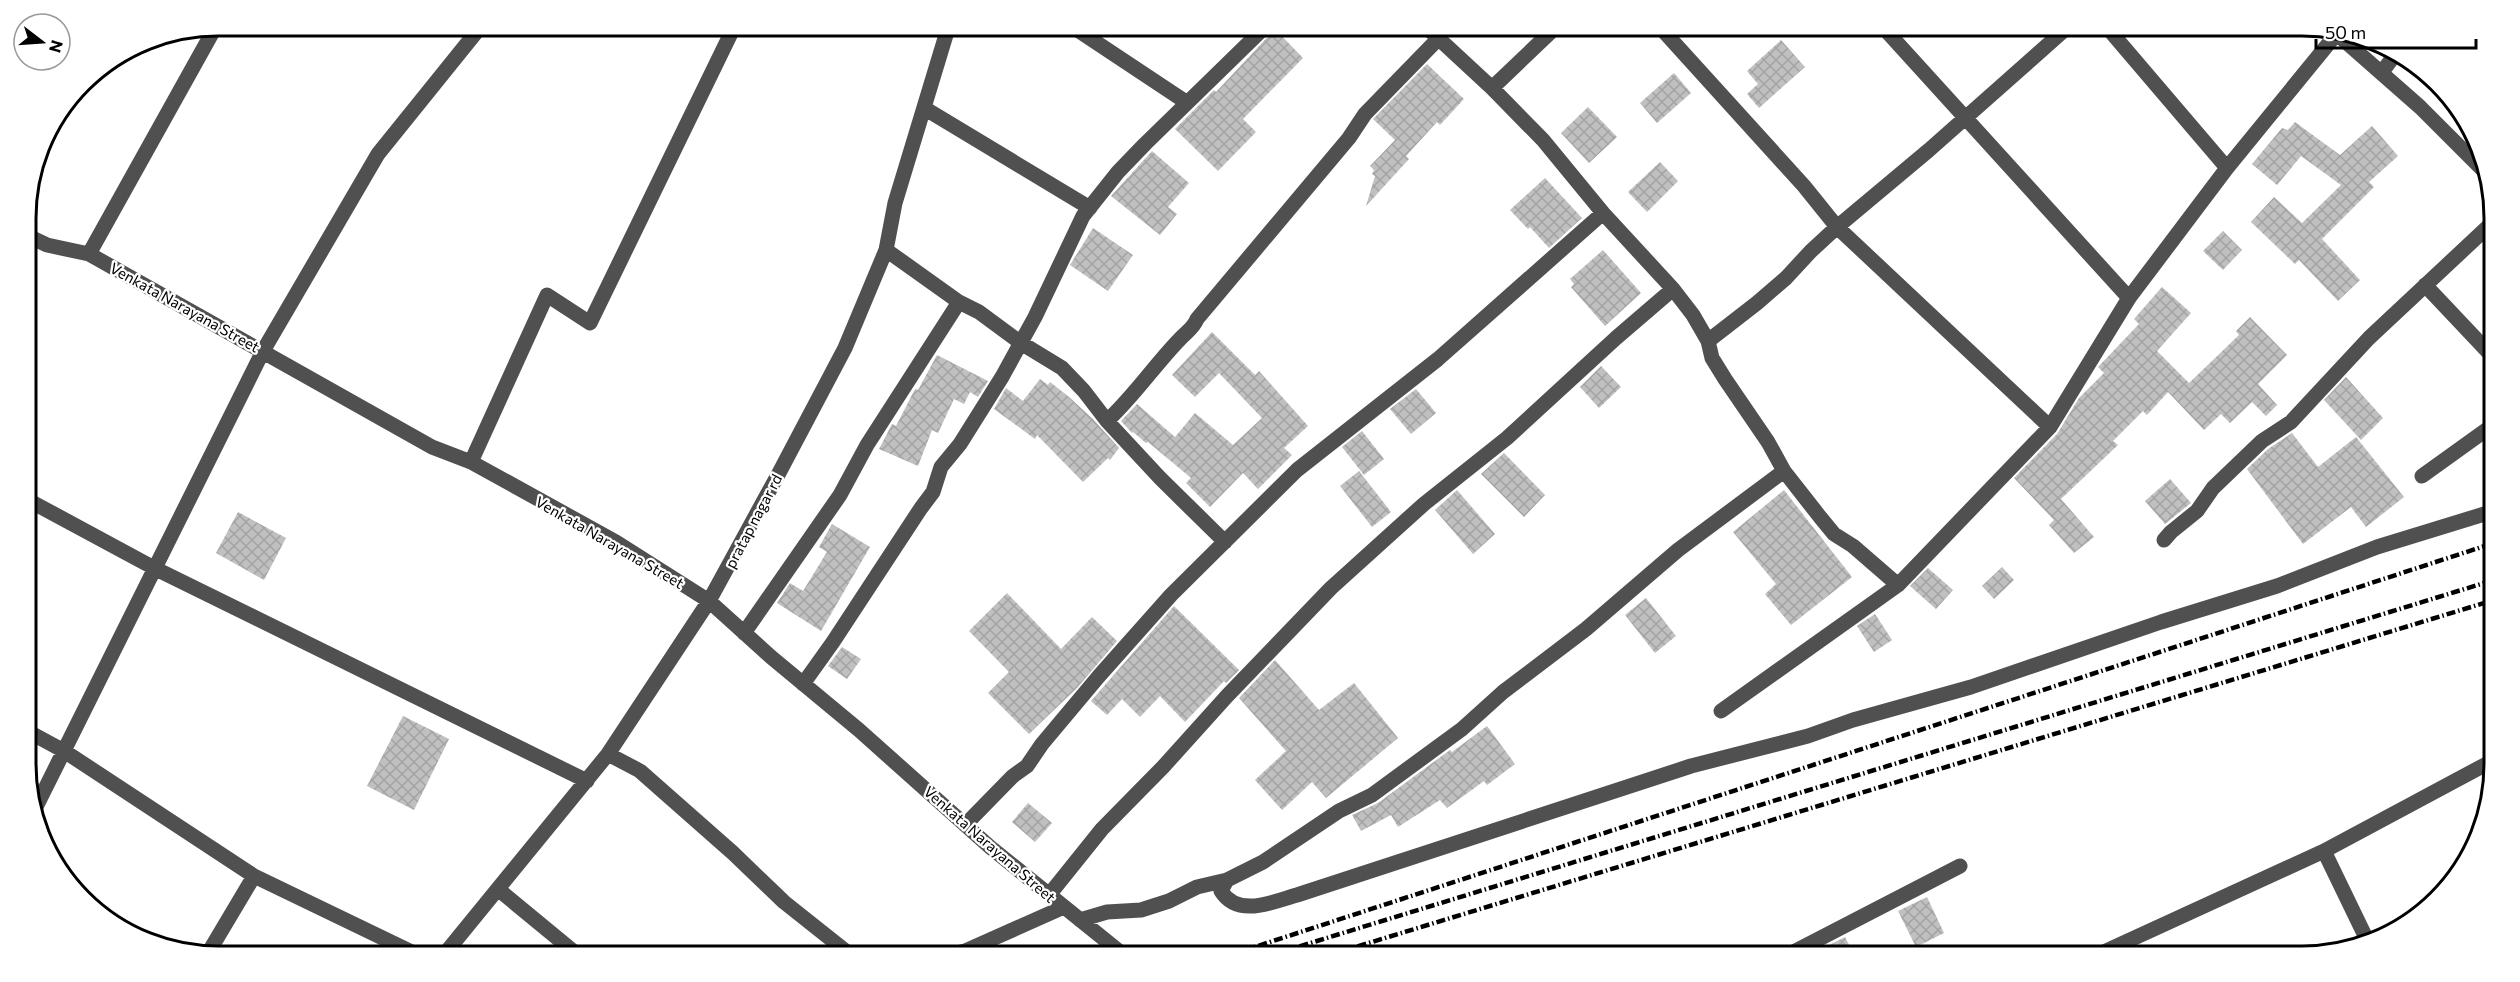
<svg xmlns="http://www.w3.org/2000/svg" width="2520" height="982" font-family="Commissioner,sans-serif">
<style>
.building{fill:url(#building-cross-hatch)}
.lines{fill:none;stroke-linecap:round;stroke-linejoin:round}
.minor{stroke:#505050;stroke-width:15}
.rail{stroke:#000;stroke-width:4.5;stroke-dasharray:9 3 1.5 3;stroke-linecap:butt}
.labels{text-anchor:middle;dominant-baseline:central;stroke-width:4.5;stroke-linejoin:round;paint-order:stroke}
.street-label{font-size:15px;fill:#000;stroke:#fff}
.rim{fill:none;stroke:#000;stroke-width:3}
</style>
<defs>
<pattern id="building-cross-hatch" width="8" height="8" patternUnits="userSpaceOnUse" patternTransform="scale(1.5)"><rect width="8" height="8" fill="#c0c0c0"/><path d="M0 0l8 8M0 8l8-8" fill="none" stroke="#a3a3a3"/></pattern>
</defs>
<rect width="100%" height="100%" fill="#fff"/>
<path class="building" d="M1275 29 1303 58 1243 119 1256 132 1218 171 1175 129 1214 90 1216 92Z
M1781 40 1805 67 1759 108 1747 94 1758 84 1747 71Z
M1427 64 1464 99 1440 125 1437 122 1406 156 1409 159 1366 206 1375 176 1372 174 1374 170 1370 166 1395 140 1373 119Z
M1674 73 1691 93 1657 123 1640 103Z
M1588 107 1617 137 1589 163 1561 133Z
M2295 122 2340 155 2372 126 2398 156 2369 182 2374 187 2322 239 2360 280 2338 301 2299 260 2295 264 2251 222 2274 197 2302 223 2341 185 2301 156 2277 185 2252 164 2282 128 2288 130Z
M1152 151 1189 183 1168 207 1177 214 1160 235 1111 196Z
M1660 162 1678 181 1647 212 1628 192Z
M1545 178 1582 218 1549 248 1530 227 1528 229 1510 210Z
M1093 228 1133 255 1108 291 1070 265Z
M2223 231 2242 250 2223 270 2203 251Z
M1603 250 1641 293 1605 326 1571 287 1574 284 1570 279Z
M2162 287 2191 313 2157 351 2189 383 2239 335 2236 331 2250 317 2287 355 2258 384 2277 405 2266 416 2252 402 2230 423 2221 414 2204 430 2168 392 2147 415 2143 411 2113 441 2118 445 2061 499 2094 537 2074 553 2049 525 2054 520 2014 478 2057 434 2079 398 2104 373 2098 367 2139 324 2134 319Z
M1212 332 1255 375 1259 371 1308 426 1284 448 1292 455 1258 489 1243 473 1210 507 1186 483 1191 478 1148 442 1146 443 1133 432 1132 433 1121 421 1137 404 1175 437 1195 413 1233 445 1262 418 1219 373 1195 397 1172 375Z
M937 355 988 381 978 397 970 392 964 404 954 399 938 433 932 430 918 466 879 449 892 424 896 426 915 389 918 390Z
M1601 366 1621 387 1599 408 1580 387Z
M2346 377 2383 418 2361 440 2324 400Z
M1040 379 1048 385 1050 382 1069 397 1093 419 1119 448 1110 460 1108 458 1083 482 1037 435 1035 439 994 409 1006 388 1023 401Z
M1416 389 1436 413 1411 434 1390 409Z
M1362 431 1384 459 1364 475 1342 447Z
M2292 433 2318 467 2356 437 2404 497 2366 527 2351 507 2303 544 2247 469 2268 449Z
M1504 453 1545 495 1524 517 1481 474Z
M1359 471 1391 512 1372 527 1340 486Z
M2170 479 2191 503 2165 524 2145 501Z
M1457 490 1495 534 1473 554 1435 510Z
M1784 490 1852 577 1791 625 1765 594 1776 584 1733 532Z
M238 512 286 538 264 580 216 553Z
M832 524 870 547 821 631 777 603 790 583 803 591 827 552 819 547Z
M2002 567 2014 580 1994 599 1982 586Z
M1928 568 1953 590 1936 609 1910 586Z
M1007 593 1061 649 1092 617 1117 641 1077 688 1029 734 988 693 1009 672 969 631Z
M1646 598 1676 636 1655 653 1625 615Z
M1174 606 1239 670 1226 683 1224 681 1185 722 1160 696 1140 717 1122 699 1107 715 1091 701Z
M1875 614 1892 640 1874 652 1857 626Z
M842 647 861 659 847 679 828 666Z
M1275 660 1319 710 1354 683 1398 738 1326 798 1312 782 1282 810 1255 780 1286 751 1239 698Z
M403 716 449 739 414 810 367 786Z
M1487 726 1515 764 1487 785 1484 781 1447 808 1440 800 1398 827 1391 815 1361 831 1352 815 1378 803 1450 750 1452 752Z
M1028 803 1052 823 1035 842 1012 822Z
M1927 897 1944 933 1916 947 1898 911Z
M1845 937 1855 956H1807Z"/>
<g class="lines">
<path class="minor" d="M1070 25 1186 102
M1424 25 1492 88 1543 140 1603 213 1673 289 1693 315 1708 341 1712 358 1725 379 1768 442 1784 471 1820 517 1834 534 1853 546 1898 585
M1658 25 1804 186 1837 227 2050 427
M1881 25 2129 298
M2337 34 2420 107 2488 175
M2382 72 2394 56
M1492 88 1558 25
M924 108 1090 208
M2227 168 2338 32
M26 235 47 245 89 254 432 447 471 462 616 542 709 601 771 657 859 730 990 847 1125 956
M886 250 959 302
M89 254 216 26
M2425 285 2493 357
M1708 341 1757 303 1786 278 1811 251 1837 227 1929 150 2070 25
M1107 421C1134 396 1154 366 1179 340 1186 332 1193 329 1197 319L1349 138 1365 114 1438 39
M471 462 547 295 590 323 735 25
M1784 471 1678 550 1586 629 1503 692 1462 729 1372 795 1339 811 1263 862 1227 880 1221 891C1238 918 1272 902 1297 895L1691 766 1808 736 1853 720 1971 687 2161 622 2277 586 2377 547 2494 511
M2422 476 2493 425
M28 500 156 569 587 781
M2164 540 2171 532 2197 511 2213 488 2262 441 2291 422 2369 338 2493 222
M744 633 840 495 867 445 959 302 979 312 1021 343 1062 368 1084 391 1107 421 1160 478 1225 542
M803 684 833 642 921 508 933 492 941 467 960 444 1002 377 1035 317 1083 216 1118 172 1145 144 1267 25
M1721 711 1898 585 2050 427 2129 298 2227 168 2105 25
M29 732 64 751 254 876 420 956
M608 754 640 771 733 853 784 902 852 956
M34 811 263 351 378 154 482 25
M965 825 1013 776 1027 766 1042 744 1099 676 1171 595 1297 470 1438 359 1603 213
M2324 851 2369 944
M499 890 579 956
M1049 895 1102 829 1163 767 1227 696 1331 588 1424 504 1507 438 1616 338 1673 289
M1080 920 1107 912 1141 910 1169 901 1197 887 1227 880
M207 955 254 876
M443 956 608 754 709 601 779 473 845 348 886 250 895 203 949 25
M945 956 965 951 1064 907
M1786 956 1960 866
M2095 956 2324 851 2494 760"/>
<path class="rail" d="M1227 956 2494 543
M1268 956 2494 580
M1326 956 2494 600"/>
</g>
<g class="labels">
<g class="street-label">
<text transform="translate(185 307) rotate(29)">Venkata Narayana Street</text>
<text transform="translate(753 521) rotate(-62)">pratap nagar rd</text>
<text transform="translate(610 542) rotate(30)">Venkata Narayana Street</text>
<text transform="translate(990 844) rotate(41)">Venkata Narayana Street</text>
</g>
</g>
<path d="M0 0H2520V982H0ZM218 36H2302A182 182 0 0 1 2484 218V764A182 182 0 0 1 2302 946H218A182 182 0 0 1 36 764V218A182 182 0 0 1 218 36Z" fill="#fff" fill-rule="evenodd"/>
<path class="rim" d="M218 36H2302A182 182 0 0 1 2484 218V764A182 182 0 0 1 2302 946H218A182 182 0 0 1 36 764V218A182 182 0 0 1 218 36Z"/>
<g transform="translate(42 42) rotate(107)"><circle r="28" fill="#ffffff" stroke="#999999" stroke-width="1.5"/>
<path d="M0-4.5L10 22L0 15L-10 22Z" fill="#000000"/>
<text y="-9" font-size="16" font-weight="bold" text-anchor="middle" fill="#000000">N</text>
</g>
<path d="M2316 39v9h160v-9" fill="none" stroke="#000000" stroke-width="3"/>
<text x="2325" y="39" font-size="18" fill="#000000" stroke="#ffffff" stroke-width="4.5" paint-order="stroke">50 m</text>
</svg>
